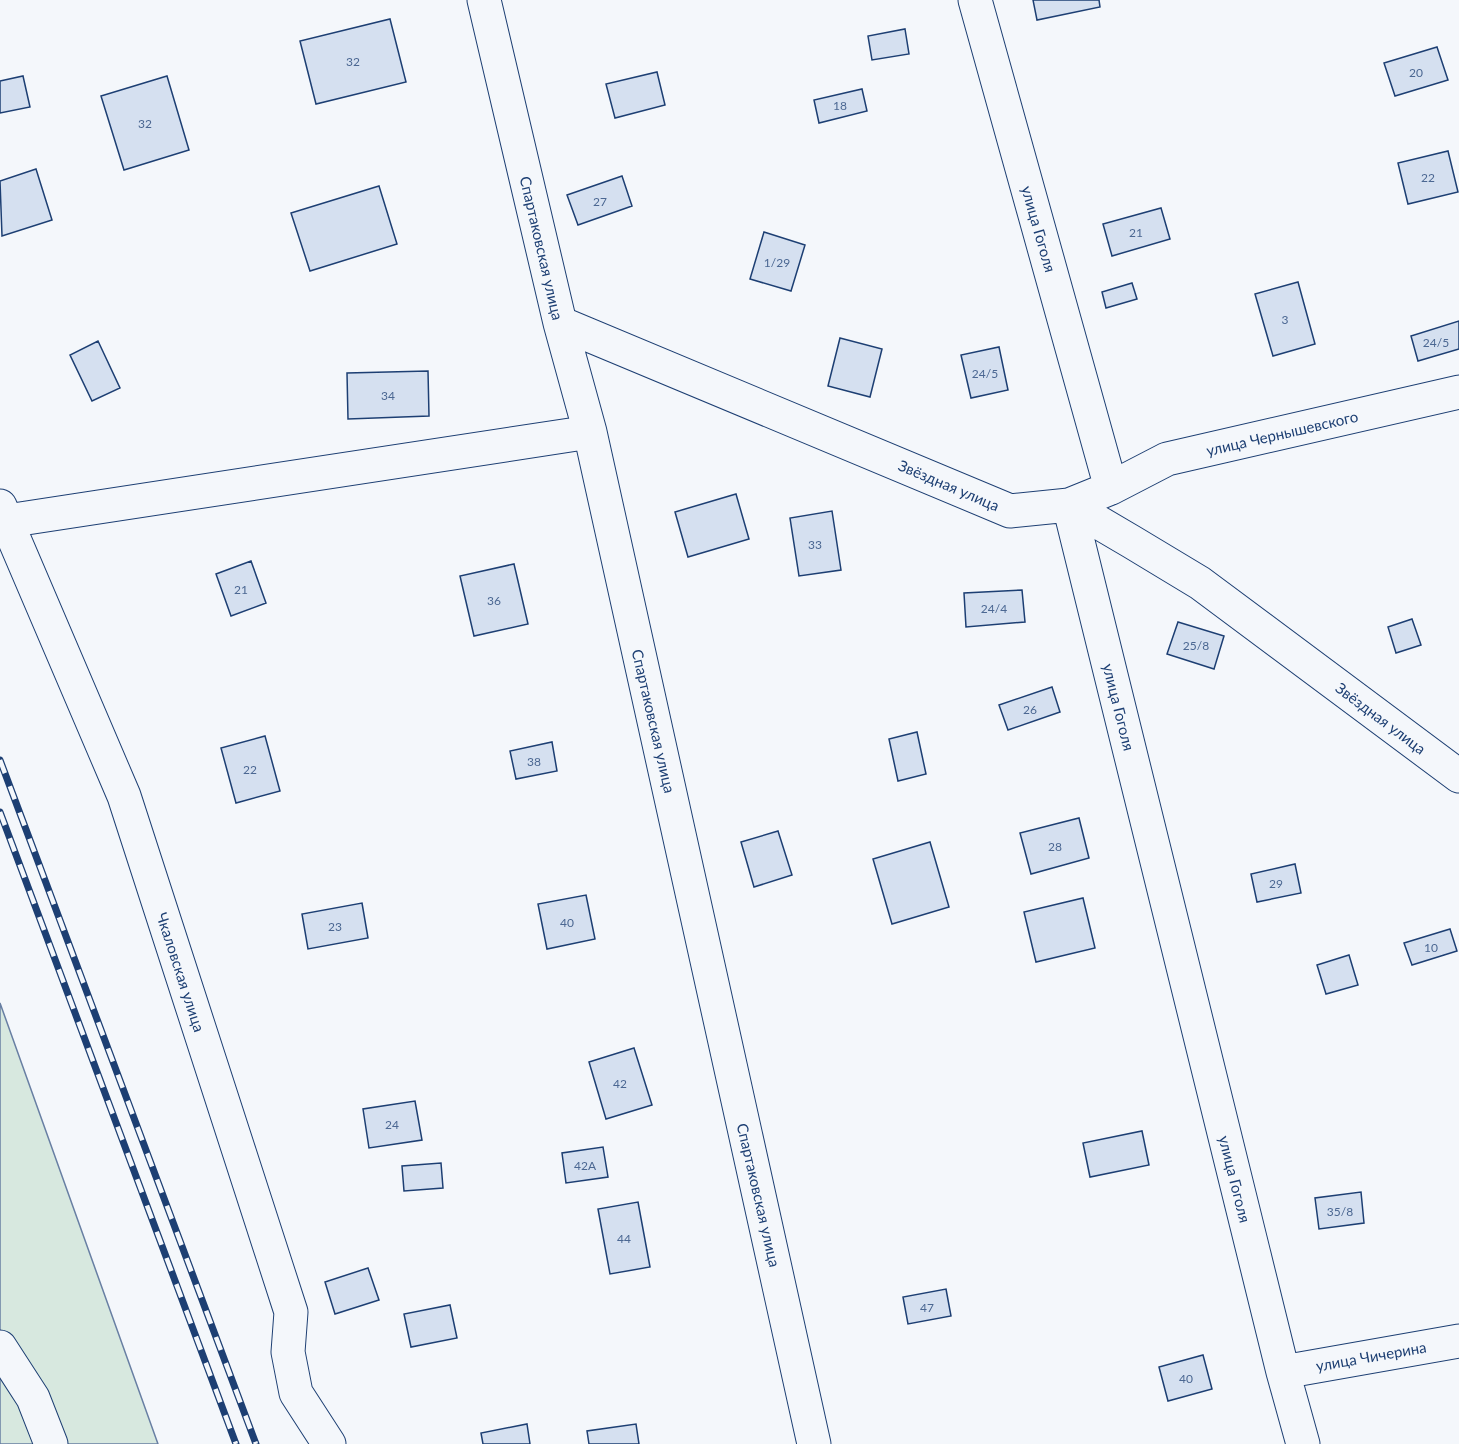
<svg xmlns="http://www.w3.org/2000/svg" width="1459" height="1444" font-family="Lato,sans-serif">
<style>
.green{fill:#d7e8df;stroke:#687fa3;stroke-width:1.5}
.building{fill:#d5e0f0;stroke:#1d3f73;stroke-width:1.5}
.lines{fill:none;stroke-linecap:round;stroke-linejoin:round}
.minor-casing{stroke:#1d3f73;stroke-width:35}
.minor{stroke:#f4f7fb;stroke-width:33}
.rail-casing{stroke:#1d3f73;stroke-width:7}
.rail{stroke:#f4f7fb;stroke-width:4.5;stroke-dasharray:14;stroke-linecap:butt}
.labels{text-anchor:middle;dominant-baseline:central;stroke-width:4.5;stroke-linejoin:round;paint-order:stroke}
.number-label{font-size:12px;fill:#4b6792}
.street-label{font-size:15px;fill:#1d3f73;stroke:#f4f7fb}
</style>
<rect width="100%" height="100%" fill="#f4f7fb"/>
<path class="green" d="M0 1003 158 1444H0Z"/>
<path class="building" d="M1033 0H1099L1100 7 1037 20Z
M390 19 406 82 316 104 300 41Z
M905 29 909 54 872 60 868 36Z
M1437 47 1448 80 1395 96 1384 63Z
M657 72 665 105 615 118 606 84Z
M23 76 30 107 0 113V81Z
M167 76 189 150 124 170 101 96Z
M862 89 867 111 819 123 814 100Z
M1448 151 1458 192 1408 204 1398 163Z
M36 169 52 220 2 236 0 181Z
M622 176 632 206 578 225 567 195Z
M379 186 397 244 310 271 291 213Z
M1161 208 1170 239 1112 256 1103 224Z
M764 232 805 245 791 291 750 279Z
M1298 282 1315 344 1273 356 1255 294Z
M1132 283 1137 299 1106 308 1102 292Z
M1459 321V349L1418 361 1411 336Z
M840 338 882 349 870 397 828 386Z
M98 341 120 388 92 401 70 355Z
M999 347 1008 390 971 398 961 355Z
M428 371 429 416 348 419 347 373Z
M736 494 749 539 688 557 675 512Z
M832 511 841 570 799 576 790 518Z
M251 561 266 603 231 616 216 574Z
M514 564 528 624 474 636 460 576Z
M1022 590 1025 622 966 627 964 593Z
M1412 619 1421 645 1396 653 1388 627Z
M1178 622 1224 636 1214 669 1167 654Z
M1052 687 1060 712 1008 730 999 705Z
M917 732 926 774 898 781 889 739Z
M265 736 280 791 236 803 221 748Z
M552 742 557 771 516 779 510 751Z
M1079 818 1089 858 1031 874 1020 833Z
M778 831 792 875 754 887 741 842Z
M930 842 949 907 892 924 873 859Z
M1295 864 1301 893 1257 902 1251 874Z
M586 895 595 939 547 949 538 904Z
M1083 898 1095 948 1036 962 1024 912Z
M362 903 368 938 308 949 302 914Z
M1450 929 1457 951 1412 965 1404 943Z
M1349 955 1358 985 1326 994 1317 965Z
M634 1048 652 1105 606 1119 589 1062Z
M415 1101 422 1140 369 1148 363 1109Z
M1142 1131 1149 1165 1090 1177 1083 1143Z
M603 1147 608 1177 566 1183 562 1153Z
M441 1163 443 1188 404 1191 402 1166Z
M1361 1192 1364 1223 1319 1229 1315 1198Z
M638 1202 650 1267 610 1274 598 1209Z
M368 1268 379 1300 335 1314 325 1282Z
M946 1289 951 1316 908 1324 903 1297Z
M450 1305 457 1338 411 1347 404 1314Z
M1203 1355 1212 1389 1168 1401 1159 1367Z
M527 1424 530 1444H483L481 1433Z
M636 1424 639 1444H589L587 1431Z"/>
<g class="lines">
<defs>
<path id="minor" d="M484 0 560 323 590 432 814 1444
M975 0 1111 488 1069 505 1283 1372 1303 1444
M560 323 1010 511 1069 505 1132 542 1200 583 1459 776
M1111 488 1167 459 1459 392
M0 506 124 796 291 1312 288 1352 296 1393 329 1444
M7 521 590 432
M0 1347 33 1398 51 1444
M1283 1372 1459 1341"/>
</defs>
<use href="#minor" class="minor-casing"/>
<use href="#minor" class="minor"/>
<defs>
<path id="rail" d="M0 760 256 1444
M0 812 236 1444"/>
</defs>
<use href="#rail" class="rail-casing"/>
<use href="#rail" class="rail"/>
</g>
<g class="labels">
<g class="number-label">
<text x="353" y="61">32</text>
<text x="1416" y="72">20</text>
<text x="840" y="105">18</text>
<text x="145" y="123">32</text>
<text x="1428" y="177">22</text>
<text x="600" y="201">27</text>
<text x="1136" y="232">21</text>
<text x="777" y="262">1/29</text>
<text x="1285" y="319">3</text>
<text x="1436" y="342">24/5</text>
<text x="985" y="373">24/5</text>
<text x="388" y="395">34</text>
<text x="815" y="544">33</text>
<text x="241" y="589">21</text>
<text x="494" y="600">36</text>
<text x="994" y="608">24/4</text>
<text x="1196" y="645">25/8</text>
<text x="1030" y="709">26</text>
<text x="534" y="761">38</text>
<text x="250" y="769">22</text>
<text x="1055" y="846">28</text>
<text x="1276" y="883">29</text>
<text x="567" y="922">40</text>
<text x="335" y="926">23</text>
<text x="1431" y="947">10</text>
<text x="620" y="1083">42</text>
<text x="392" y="1124">24</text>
<text x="585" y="1165">42А</text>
<text x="1340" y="1211">35/8</text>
<text x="624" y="1238">44</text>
<text x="927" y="1307">47</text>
<text x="1186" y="1378">40</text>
</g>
<g class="street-label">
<text transform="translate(1039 229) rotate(74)">улица Гоголя</text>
<text transform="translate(542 248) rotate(77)">Спартаковская улица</text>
<text transform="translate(1282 433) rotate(-13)">улица Чернышевского</text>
<text transform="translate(949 485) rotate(23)">Звёздная улица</text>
<text transform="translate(1119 707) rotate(76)">улица Гоголя</text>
<text transform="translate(1381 718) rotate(37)">Звёздная улица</text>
<text transform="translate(654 721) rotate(77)">Спартаковская улица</text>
<text transform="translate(181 972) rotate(72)">Чкаловская улица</text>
<text transform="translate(1235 1179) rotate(76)">улица Гоголя</text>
<text transform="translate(759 1195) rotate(77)">Спартаковская улица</text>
<text transform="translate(1371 1356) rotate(-10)">улица Чичерина</text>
</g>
</g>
</svg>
